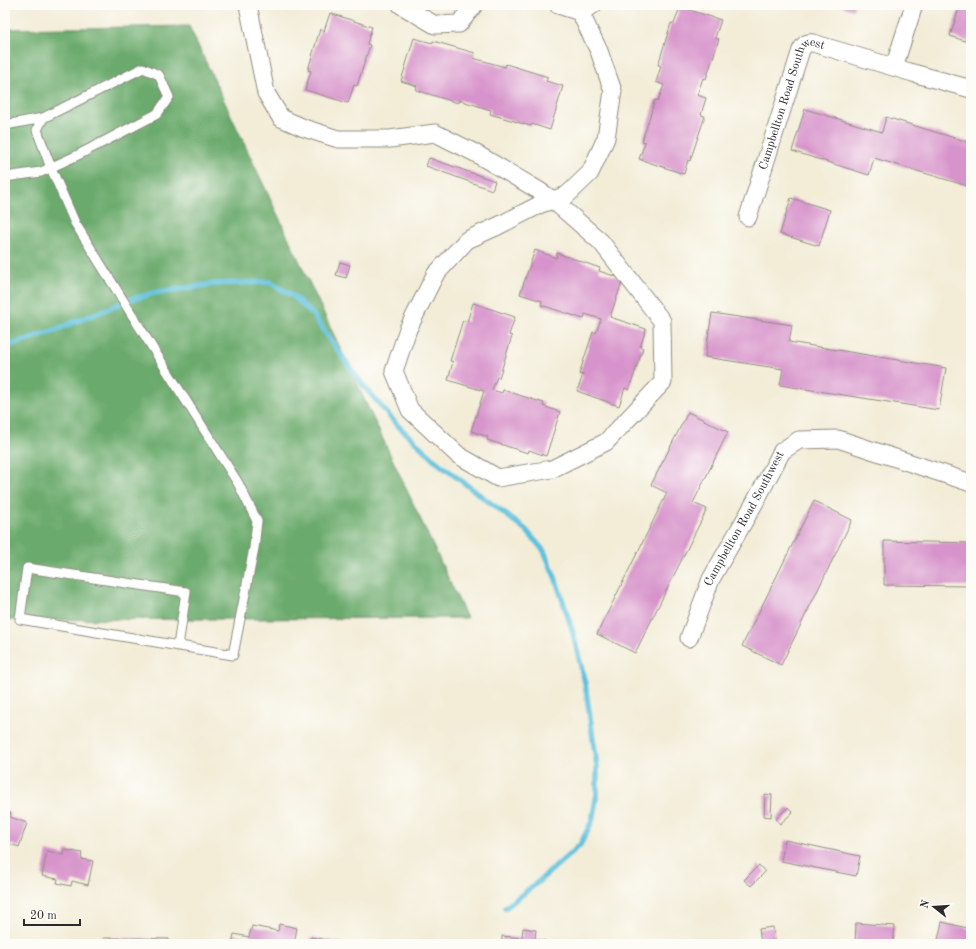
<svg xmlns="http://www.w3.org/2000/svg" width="976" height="949" font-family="'Old Standard TT',serif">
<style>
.forest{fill:#6baa6c;stroke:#4b6a4c}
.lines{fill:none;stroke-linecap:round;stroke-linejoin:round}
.stream{stroke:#5fc1dd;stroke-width:5.5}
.building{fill:#d793cb}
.lane-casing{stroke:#8f8c82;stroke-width:11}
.street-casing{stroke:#8f8c82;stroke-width:19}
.lane{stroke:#fff;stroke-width:9}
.street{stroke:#fff;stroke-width:17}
.labels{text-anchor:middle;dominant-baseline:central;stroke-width:4;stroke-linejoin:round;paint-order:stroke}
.street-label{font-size:12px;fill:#2b2b2b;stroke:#fdfcf7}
</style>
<rect width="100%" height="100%" fill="#fdfcf7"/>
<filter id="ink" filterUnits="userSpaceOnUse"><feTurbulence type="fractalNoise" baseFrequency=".025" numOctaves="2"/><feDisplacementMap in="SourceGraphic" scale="8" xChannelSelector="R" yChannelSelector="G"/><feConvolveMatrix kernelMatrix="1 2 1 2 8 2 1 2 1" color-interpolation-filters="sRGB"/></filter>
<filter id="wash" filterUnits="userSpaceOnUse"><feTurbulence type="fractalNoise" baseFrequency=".012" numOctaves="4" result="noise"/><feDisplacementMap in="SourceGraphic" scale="16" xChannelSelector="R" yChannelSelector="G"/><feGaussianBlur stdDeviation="0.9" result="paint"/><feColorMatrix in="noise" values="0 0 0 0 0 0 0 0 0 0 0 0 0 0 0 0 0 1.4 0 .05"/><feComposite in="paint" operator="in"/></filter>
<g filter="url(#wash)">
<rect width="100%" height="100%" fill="#f3edd8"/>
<path class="forest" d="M189 26 467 618 5 620V29Z"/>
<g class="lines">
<path class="stream" d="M5 347 55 330 132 299 159 292 214 284 269 282 293 296 313 315 361 383 397 425 438 463 526 530 544 551 555 577 572 629 585 683 597 766V794L592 821 580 845 538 882 505 908"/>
</g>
<g id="blocks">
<path class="building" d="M838 5H855L853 10Z
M960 5H971V43L950 36Z
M680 7 721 20 715 38 719 39 706 79 703 78 697 95 706 98 701 115 705 116 690 161 688 160 684 174 639 159 645 142 642 141 655 100 658 101 664 85 656 82 661 66 658 65 671 23 674 24Z
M330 13 372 27 367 44 370 45 357 86 354 85 348 103 305 90 311 71 308 70 320 29 324 31Z
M414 38 432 43 433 41 475 53 473 58 505 67 506 64 548 77 546 81 563 86 550 130 532 124 531 126 490 114 491 110 459 100 458 103 416 90 417 86 401 81Z
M805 109 882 132 886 117 971 143V187L874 158 869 175 792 151Z
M429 158 495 181 492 190 426 166Z
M791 198 830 210 819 246 780 234Z
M535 250 556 258 557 253 600 268 599 271 623 279 610 317 646 329 640 347 643 348 629 390 625 388 619 406 577 391 583 375 579 374 593 332 596 333 601 319 585 314 584 319 541 305 542 301 520 294Z
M340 262 350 265 346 278 336 275Z
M473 303 515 317 509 335 512 336 499 378 497 377 492 390 502 393 503 390 544 403 543 406 560 412 546 456 529 450 528 453 487 440 488 437 471 431 484 391 448 380 453 362 450 361 463 320 467 322Z
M712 313 792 325 789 342 946 368 939 410 780 385 783 369 705 357Z
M688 412 728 432 693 503 707 509 635 653 597 634 667 493 651 485Z
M814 501 852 520 781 665 742 646Z
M884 541 971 543V586L884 585Z
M765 794 772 795 771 817 764 816Z
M788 807 793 812 780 824 776 819Z
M5 811 11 813 10 817 27 823 19 847 5 842Z
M785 840 860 856 856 876 781 861Z
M65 850 82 853 81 859 93 861 88 885 72 881 71 886 57 883 58 879 42 876 47 851 64 855Z
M759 865 765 872 751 886 744 880Z
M942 922 971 929V944H937Z
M856 923 895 926 893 944H855Z
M279 924 297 928 294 944H232L234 934 249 937 252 926 278 931Z
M773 927 775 940 761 943 759 929Z
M523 928 536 930 535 939 546 941V944H502V936L522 938Z
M311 937 343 943V944H310Z
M103 938 169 939V944H103Z"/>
</g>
</g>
<g filter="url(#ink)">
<use href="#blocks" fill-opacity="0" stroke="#8f8c82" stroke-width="1"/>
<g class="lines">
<defs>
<path id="lane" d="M5 125 43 118
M5 177 41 172 78 155 157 114 169 97 159 75 143 68 43 118 37 130 51 168 75 223 152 347 238 483 257 521 254 548 233 655 20 619 27 568 186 592 178 646"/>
<g id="street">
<path d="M248 5 266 93 281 118 304 128 338 139H390L435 133 475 153 538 190 553 200 567 195 590 173 606 138 613 91 599 51 580 12 558 5"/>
<path d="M401 5 435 25 459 24 474 5"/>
<path d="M580 12 593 5"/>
<path d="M894 67 914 5"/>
<path d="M553 200 601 242 662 321 663 382 606 442 552 469 498 478 458 455 410 410 394 371 408 329 435 275 467 240 498 226 541 204Z"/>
<path id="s1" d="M748 217 801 50C804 45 806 42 813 43L913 73 971 89"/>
<path id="s2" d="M689 638 711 579 755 502 782 451 799 440 838 439 971 483"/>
</g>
</defs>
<use href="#lane" class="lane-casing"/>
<use href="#street" class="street-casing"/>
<use href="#lane" class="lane"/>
<use href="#street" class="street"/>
</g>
</g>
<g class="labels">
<g class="street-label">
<text stroke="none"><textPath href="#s1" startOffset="126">Campbellton Road Southwest</textPath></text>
<text stroke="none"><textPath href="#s2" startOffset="132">Campbellton Road Southwest</textPath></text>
</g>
</g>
<rect width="976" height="949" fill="none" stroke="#fdfcf7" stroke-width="20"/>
<g transform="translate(934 907) rotate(287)" stroke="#fdfcf7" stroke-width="3" paint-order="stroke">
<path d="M0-3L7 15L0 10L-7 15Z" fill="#2b2b2b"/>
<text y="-6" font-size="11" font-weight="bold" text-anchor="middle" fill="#2b2b2b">N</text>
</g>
<path d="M24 919v6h56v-6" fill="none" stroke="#2b2b2b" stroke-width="2"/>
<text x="30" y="919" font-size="12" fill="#2b2b2b" stroke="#fdfcf7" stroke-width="3" paint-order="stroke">20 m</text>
</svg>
